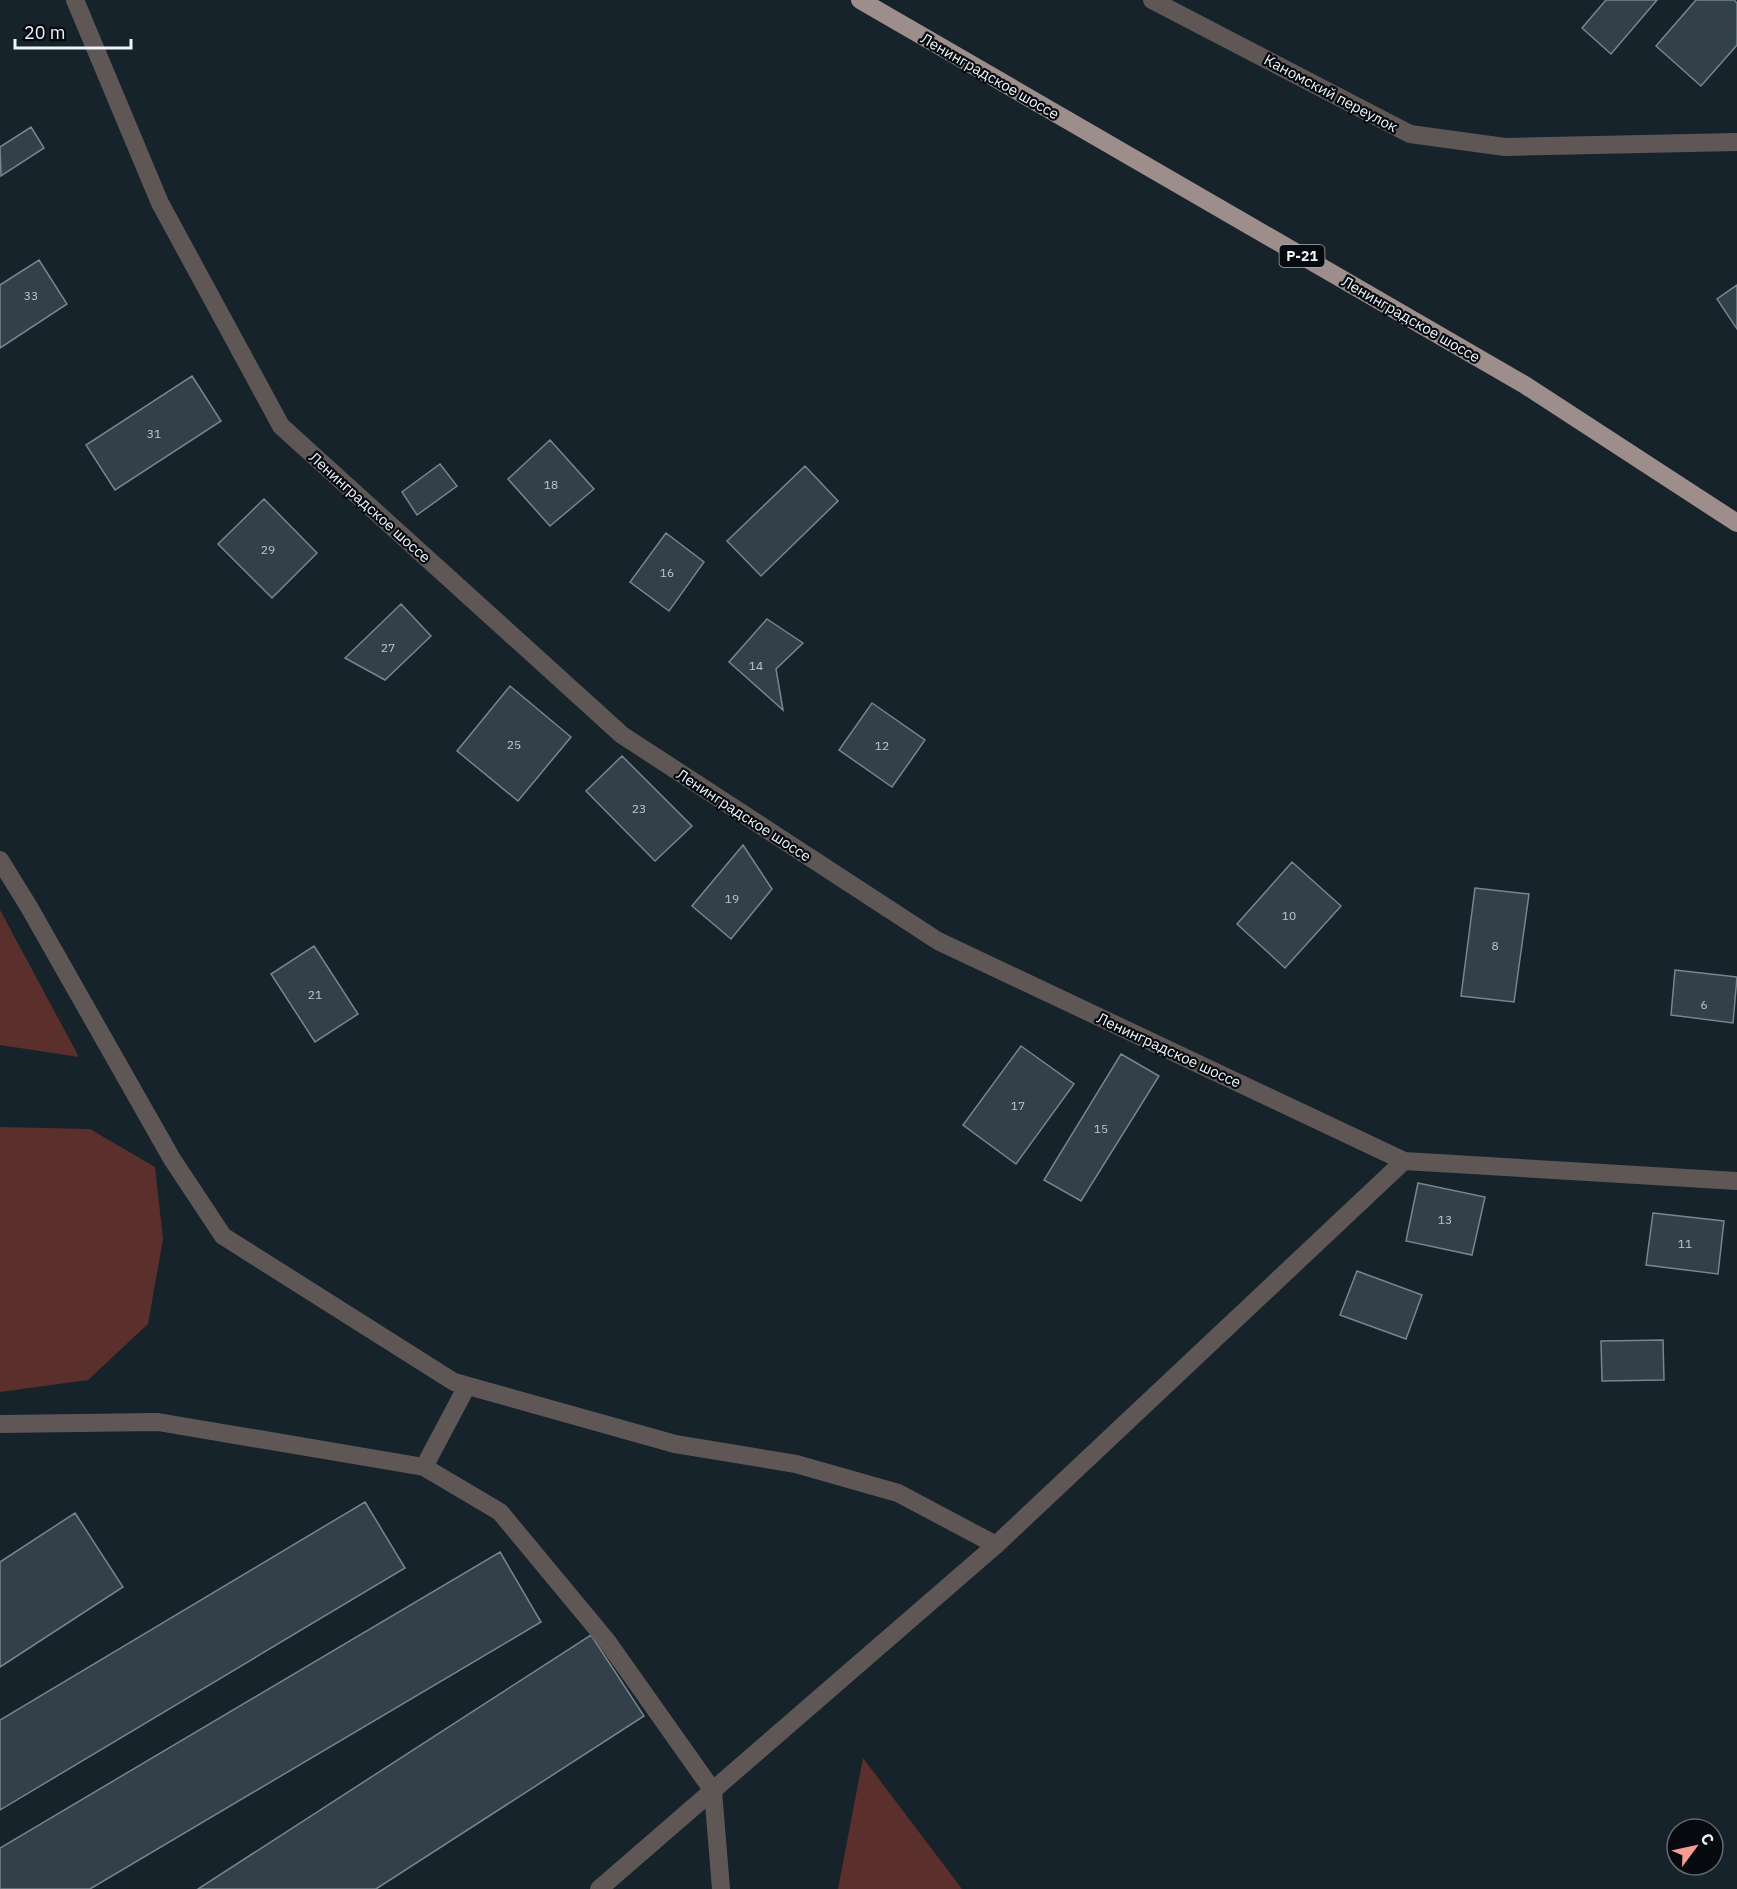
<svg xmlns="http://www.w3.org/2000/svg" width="1737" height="1889" font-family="'IBM Plex Sans',sans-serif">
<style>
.green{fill:#5b2f2b}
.building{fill:#334049;stroke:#76858f;stroke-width:1.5}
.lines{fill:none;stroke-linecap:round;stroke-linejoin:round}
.lane{stroke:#5f5756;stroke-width:18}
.street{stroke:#5f5756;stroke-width:18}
.primary{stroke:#9d8d8b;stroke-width:18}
.labels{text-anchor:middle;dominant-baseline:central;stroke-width:4.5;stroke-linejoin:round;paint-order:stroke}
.number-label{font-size:12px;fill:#bec8ce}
.shield{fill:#070b0f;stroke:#a8afb4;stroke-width:1.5}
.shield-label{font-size:14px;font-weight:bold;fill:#edf5fb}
.street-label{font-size:15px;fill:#edf5fb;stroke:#070b0f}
</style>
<rect width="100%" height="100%" fill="#16232b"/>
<path class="green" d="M0 910 79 1057 0 1045Z
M0 1127 90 1129 155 1167 163 1239 148 1324 88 1380 0 1392Z
M863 1758 962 1889H838Z"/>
<path class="building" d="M1606 0H1657L1611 54 1582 28Z
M1696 0H1734L1737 3V45L1701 86 1656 46Z
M31 127 44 148 1 176 0 147Z
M39 260 67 304 0 348V285Z
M1737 285V329L1717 299Z
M192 376 221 421 115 490 86 445Z
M550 440 594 489 550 526 508 479Z
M440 464 457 486 417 515 402 492Z
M805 466 838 501 761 576 727 541Z
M264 499 317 553 272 598 218 544Z
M666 533 704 562 669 611 630 582Z
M401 604 431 636 385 680 345 658Z
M767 619 803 643 776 669 783 710 729 662Z
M510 686 571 737 518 801 457 751Z
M872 703 925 740 892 787 839 750Z
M622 756 692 826 655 861 586 791Z
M743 845 772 889 731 939 692 906Z
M1292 862 1341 906 1285 968 1237 924Z
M1475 888 1529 894 1514 1002 1461 996Z
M314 946 358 1014 315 1042 271 974Z
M1675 970 1737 977 1733 1023 1671 1015Z
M1021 1046 1074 1084 1016 1164 963 1125Z
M1121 1054 1159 1076 1081 1201 1044 1180Z
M1418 1183 1485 1197 1472 1255 1406 1241Z
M1653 1213 1724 1221 1718 1274 1646 1265Z
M1357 1271 1422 1295 1406 1339 1340 1315Z
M1663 1340 1664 1380 1602 1381 1601 1341Z
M365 1502 405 1568 0 1810V1720Z
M75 1513 123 1587 0 1667V1562Z
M500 1552 541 1622 90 1889H0V1848Z
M591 1635 644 1716 376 1889H198Z"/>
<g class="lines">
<path class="lane" d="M0 860 29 907 172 1159 223 1236 454 1382 675 1444 796 1464 898 1493 996 1545
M0 1424 158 1422 424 1467 467 1386
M424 1467 500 1512 607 1641 713 1791 721 1889"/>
<path class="street" d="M75 0 160 203 281 426 622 735 938 941 1404 1161 1737 1181
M1152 0 1410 134 1505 147 1737 142
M599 1889 996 1545 1404 1161"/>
<path class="primary" d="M860 0 1525 385 1737 523"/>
</g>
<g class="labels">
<g class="number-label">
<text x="31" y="295">33</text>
<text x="154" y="433">31</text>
<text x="551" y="484">18</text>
<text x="268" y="549">29</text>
<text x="667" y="572">16</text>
<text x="388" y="647">27</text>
<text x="756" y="665">14</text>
<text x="514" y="744">25</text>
<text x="882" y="745">12</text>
<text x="639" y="808">23</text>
<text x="732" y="898">19</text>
<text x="1289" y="915">10</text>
<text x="1495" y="945">8</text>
<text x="315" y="994">21</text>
<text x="1704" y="1004">6</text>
<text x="1018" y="1105">17</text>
<text x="1101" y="1128">15</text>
<text x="1445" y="1219">13</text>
<text x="1685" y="1243">11</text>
</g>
<rect class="shield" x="1279.5" y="245" width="45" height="22" rx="4.5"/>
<g class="shield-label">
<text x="1302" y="256">Р-21</text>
</g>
<g class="street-label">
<text transform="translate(990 76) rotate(30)">Ленинградское шоссе</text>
<text transform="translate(1331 93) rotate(28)">Каномский переулок</text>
<text transform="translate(1411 319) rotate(30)">Ленинградское шоссе</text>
<text transform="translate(370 507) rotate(42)">Ленинградское шоссе</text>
<text transform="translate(744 815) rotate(33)">Ленинградское шоссе</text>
<text transform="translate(1169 1050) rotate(25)">Ленинградское шоссе</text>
</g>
</g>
<g transform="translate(1695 1847) rotate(57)"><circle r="28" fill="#070b0f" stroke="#63696d" stroke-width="1.5"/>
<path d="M0-4.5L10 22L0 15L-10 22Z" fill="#f59c93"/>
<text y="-9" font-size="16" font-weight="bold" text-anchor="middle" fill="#edf5fb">С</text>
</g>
<path d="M15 39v9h116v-9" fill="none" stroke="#edf5fb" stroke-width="3"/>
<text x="24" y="39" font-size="18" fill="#edf5fb" stroke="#070b0f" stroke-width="4.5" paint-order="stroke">20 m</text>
</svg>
